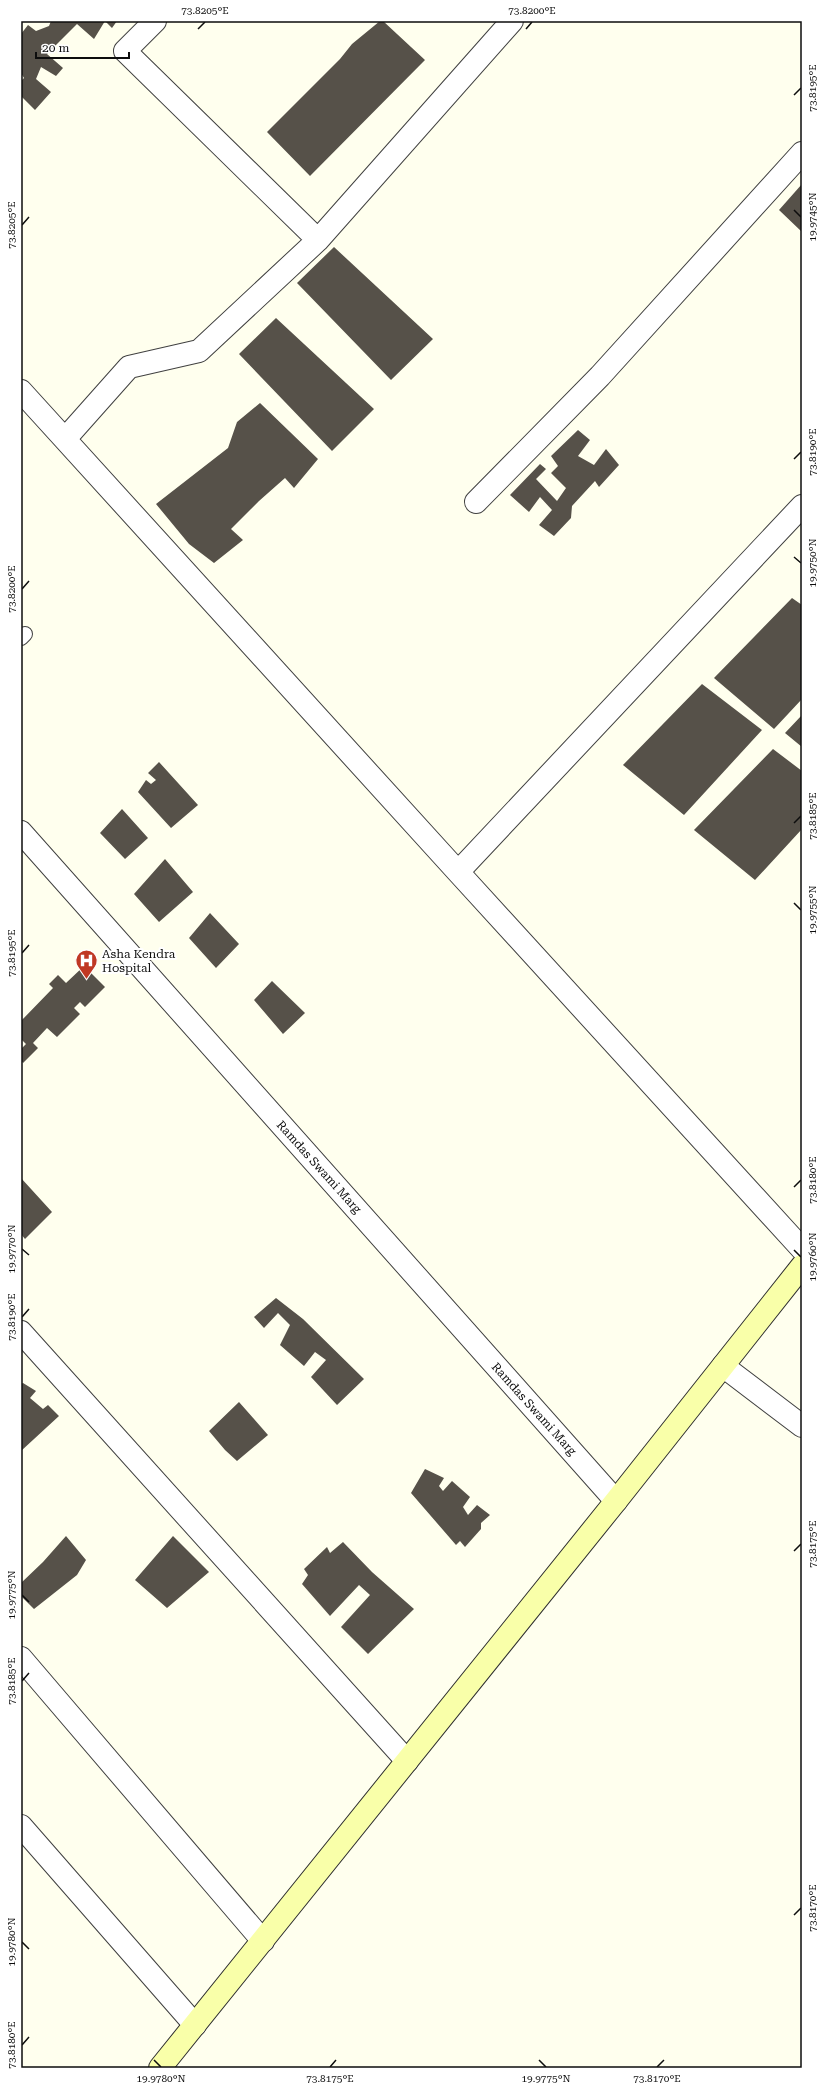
<svg xmlns="http://www.w3.org/2000/svg" width="823" height="2089" font-family="'Roboto Serif',serif">
<style>
.building{fill:#565149}
.lines{fill:none;stroke-linecap:round;stroke-linejoin:round}
.service-casing{stroke:#404040;stroke-width:16}
.minor-casing{stroke:#404040;stroke-width:24}
.tertiary-casing{stroke:#404040;stroke-width:24}
.secondary-casing{stroke:#2f2f2f;stroke-width:24}
.service{stroke:#fff;stroke-width:14}
.minor{stroke:#fff;stroke-width:22}
.tertiary{stroke:#fff;stroke-width:22}
.secondary{stroke:#f9ffa9;stroke-width:22}
.ticks{fill:none;stroke:#0d0d0d;stroke-width:1.5}
.labels{text-anchor:middle;dominant-baseline:central;stroke-width:4;stroke-linejoin:round;paint-order:stroke}
.poi-label{font-size:12px;fill:#0d0d0d;stroke:#fff;text-anchor:start}
.street-label{font-size:12px;fill:#0d0d0d;stroke:#fff}
.neatline{fill:none;stroke:#0d0d0d;stroke-width:1.5}
.ticks-label{font-size:10px;text-anchor:middle;fill:#0d0d0d}
</style>
<rect width="100%" height="100%" fill="#ffe"/>
<path class="building" d="M51 21H117L112 28 105 21 94 39 77 24 47 54 63 68 56 76 41 67 36 79 51 92 35 110 21 96V81L24 78 21 73V34L28 25 36 31 49 26Z
M380 21H383L425 60 310 176 267 132 340 59 352 44Z
M802 184V232L779 210Z
M334 247 433 339 391 380 297 283Z
M276 318 374 409 332 451 239 354Z
M260 403 318 459 294 488 285 478 259 501 231 529 243 540 214 563 189 544 156 504 228 448 237 422Z
M578 430 590 440 578 456 594 465 606 449 619 465 599 487 595 481 572 506 571 518 554 536 539 525 552 510 540 497 529 512 510 495 540 464 546 469 536 479 557 501 566 488 551 473 558 466 551 456Z
M792 598 802 605V699L774 729 714 678Z
M702 684 762 730 684 815 623 765Z
M802 715V747L785 733Z
M773 749 802 771V829L755 880 694 830Z
M159 762 198 805 171 828 138 792 146 780 151 784 156 780 148 773Z
M122 809 148 838 125 859 100 833Z
M165 859 193 892 159 922 134 894Z
M210 913 239 944 216 968 189 938Z
M84 966 105 987 85 1007 80 1002 74 1008 80 1014 57 1037 47 1028 33 1043 38 1048 23 1063 21 1060V1049L26 1044 21 1039V1021L53 988 49 984 58 975 66 983Z
M272 981 305 1013 283 1034 254 1000Z
M21 1178 52 1212 25 1239 21 1234Z
M276 1298 303 1319 364 1379 337 1405 311 1377 326 1360 315 1352 304 1366 280 1345 290 1325 278 1313 264 1328 254 1317Z
M23 1383 36 1391 30 1398 43 1409 48 1405 59 1416 21 1451V1384Z
M239 1402 268 1435 237 1461 225 1450 209 1431Z
M425 1469 444 1478 439 1486 443 1491 452 1481 470 1497 463 1507 468 1515 477 1505 490 1515 481 1523V1529L465 1547 460 1541 456 1545 411 1493Z
M66 1536 86 1560 77 1575 34 1609 21 1596V1583L43 1562Z
M173 1536 209 1572 167 1608 135 1580Z
M343 1542 372 1572 414 1609 368 1654 341 1627 370 1595 359 1585 330 1616 302 1584 308 1575 304 1569 327 1547 330 1553Z"/>
<g class="lines">
<defs>
<path id="service" d="M21 638 25 634"/>
<path id="minor" d="M155 21 125 51 318 240
M21 391 458 872
M65 439 129 367 199 351 318 240 512 21
M476 502 600 376 802 153
M802 506 458 872 802 1249
M21 832 616 1501
M21 1332 407 1761
M21 1658 263 1941
M21 1826 195 2025"/>
<path id="tertiary" d="M723 1366 802 1426"/>
<path id="secondary" d="M160 2068 616 1501 802 1266"/>
</defs>
<use href="#service" class="service-casing"/>
<use href="#minor" class="minor-casing"/>
<use href="#tertiary" class="tertiary-casing"/>
<use href="#secondary" class="secondary-casing"/>
<use href="#service" class="service"/>
<use href="#minor" class="minor"/>
<use href="#tertiary" class="tertiary"/>
<use href="#secondary" class="secondary"/>
</g>
<path class="ticks" d="M198 29 205 22M526 29 532 22M794 95 801 88M794 210 801 217M22 225 29 217M794 459 801 452M794 557 801 563M22 589 29 581M794 823 801 816M794 903 801 910M22 953 29 945M794 1187 801 1180M22 1249 29 1255M794 1250 801 1257M22 1317 29 1309M794 1551 801 1544M22 1595 29 1602M22 1681 29 1673M794 1915 801 1908M22 1942 29 1949M22 2045 29 2037M154 2060 161 2067M539 2060 546 2067M330 2067 336 2060M657 2067 664 2060"/>
<defs>
<symbol id="hospital-pin" viewBox="-11 -11 22 30"><path d="M0 17L-7.5 6A9.5 9.5 0 1 1 7.5 6Z" fill="#c03823" stroke="#fff"/><path d="M-5-5h3v3.5h4V-5h3V5h-3V1.5h-4V5h-3Z" fill="#fff"/></symbol>
</defs>
<g fill-rule="evenodd">
<use href="#hospital-pin" x="74" y="948" width="25" height="34"/>
</g>
<g class="labels">
<g class="poi-label">
<text x="102" y="954">Asha Kendra<tspan x="102" dy="14">Hospital</tspan></text>
</g>
<g class="street-label">
<text transform="translate(319 1167) rotate(48)">Ramdas Swami Marg</text>
<text transform="translate(534 1409) rotate(48)">Ramdas Swami Marg</text>
</g>
</g>
<rect width="823" height="2089" fill="none" stroke="#ffffff" stroke-width="44"/>
<path d="M36 52v6h93v-6" fill="none" stroke="#0d0d0d" stroke-width="2"/>
<text x="42" y="52" font-size="12" fill="#0d0d0d" stroke="#ffffff" stroke-width="3" paint-order="stroke">20 m</text>
<rect x="22" y="22" width="779" height="2045" class="neatline"/>
<g class="ticks-label">
<text x="205" y="14">73.8205°E</text>
<text x="532" y="14">73.8200°E</text>
<text transform="translate(812 88) rotate(-90)" y="4">73.8195°E</text>
<text transform="translate(812 217) rotate(-90)" y="4">19.9745°N</text>
<text transform="translate(11 225) rotate(-90)" y="4">73.8205°E</text>
<text transform="translate(812 452) rotate(-90)" y="4">73.8190°E</text>
<text transform="translate(812 563) rotate(-90)" y="4">19.9750°N</text>
<text transform="translate(11 589) rotate(-90)" y="4">73.8200°E</text>
<text transform="translate(812 816) rotate(-90)" y="4">73.8185°E</text>
<text transform="translate(812 910) rotate(-90)" y="4">19.9755°N</text>
<text transform="translate(11 953) rotate(-90)" y="4">73.8195°E</text>
<text transform="translate(812 1180) rotate(-90)" y="4">73.8180°E</text>
<text transform="translate(11 1249) rotate(-90)" y="4">19.9770°N</text>
<text transform="translate(812 1257) rotate(-90)" y="4">19.9760°N</text>
<text transform="translate(11 1317) rotate(-90)" y="4">73.8190°E</text>
<text transform="translate(812 1544) rotate(-90)" y="4">73.8175°E</text>
<text transform="translate(11 1595) rotate(-90)" y="4">19.9775°N</text>
<text transform="translate(11 1681) rotate(-90)" y="4">73.8185°E</text>
<text transform="translate(812 1908) rotate(-90)" y="4">73.8170°E</text>
<text transform="translate(11 1942) rotate(-90)" y="4">19.9780°N</text>
<text transform="translate(11 2045) rotate(-90)" y="4">73.8180°E</text>
<text x="161" y="2082">19.9780°N</text>
<text x="330" y="2082">73.8175°E</text>
<text x="546" y="2082">19.9775°N</text>
<text x="657" y="2082">73.8170°E</text>
</g>
</svg>
